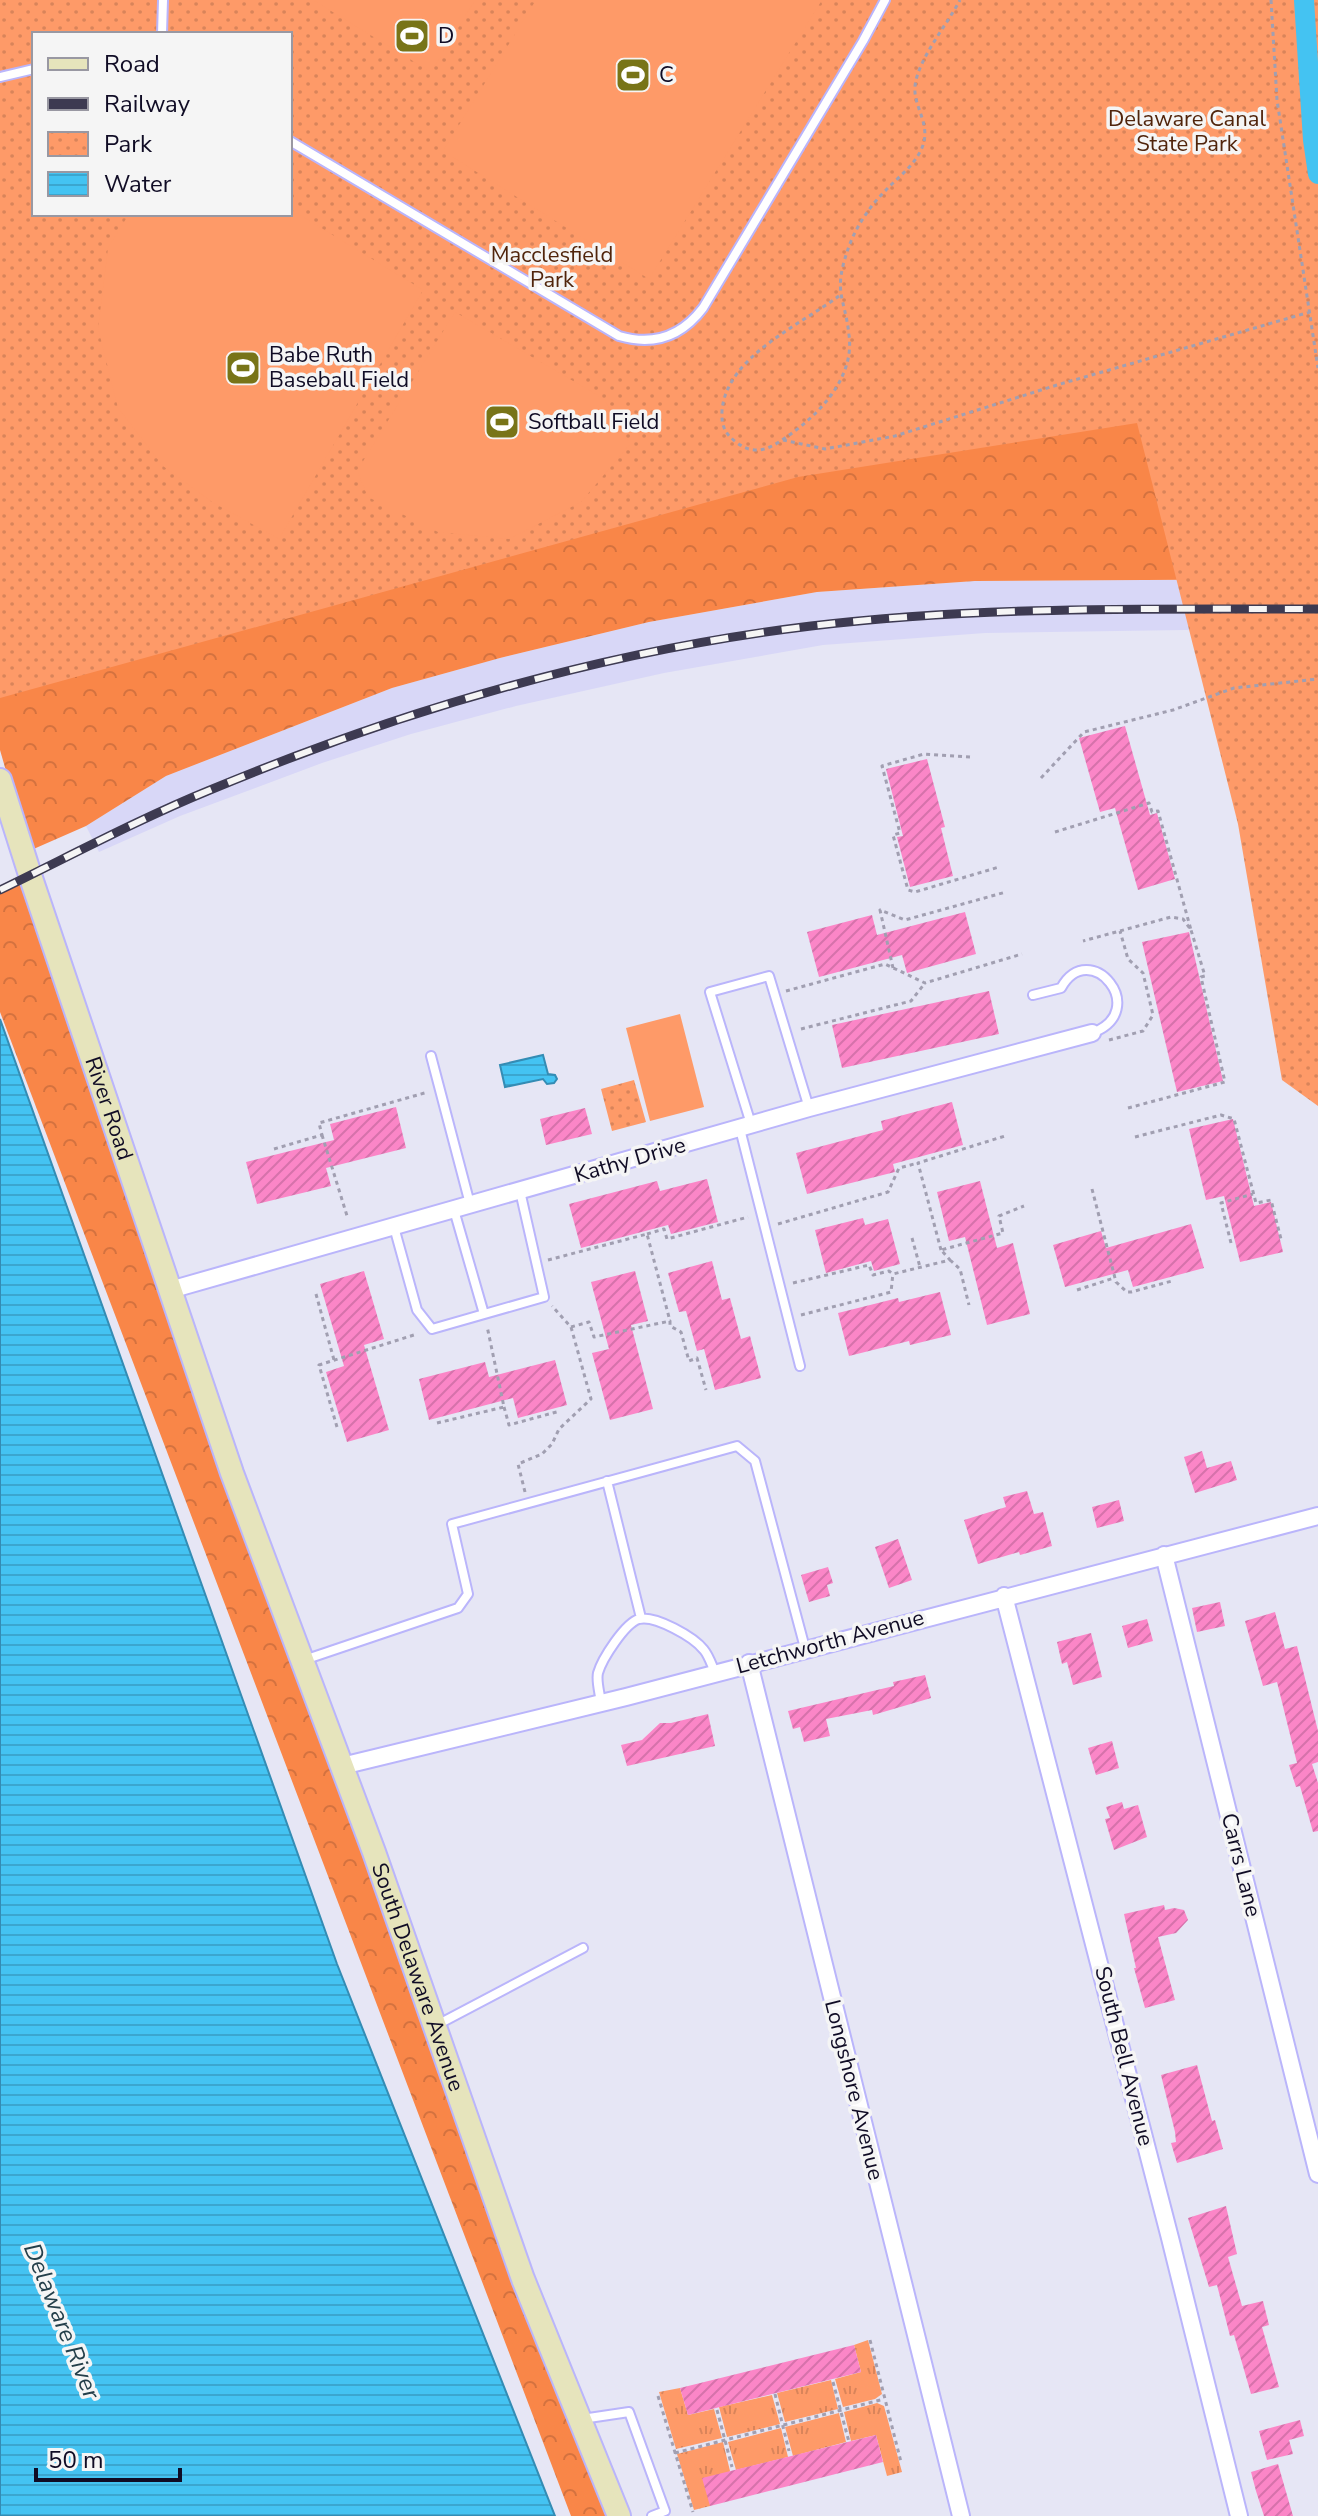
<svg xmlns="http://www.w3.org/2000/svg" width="1318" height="2516" font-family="'Nunito Sans',sans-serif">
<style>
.built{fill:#d8d7f7}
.grass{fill:url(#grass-tufts)}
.forest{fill:url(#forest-crowns)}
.park{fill:url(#park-dots);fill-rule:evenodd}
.garden{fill:#fe9a68}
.water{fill:url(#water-rules);stroke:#348cb4;stroke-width:2}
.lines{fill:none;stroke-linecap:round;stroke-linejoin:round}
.canal{stroke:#44c3f2;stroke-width:20}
.building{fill:url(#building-hatch)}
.service-casing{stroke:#bab5fb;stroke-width:12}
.minor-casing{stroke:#bab5fb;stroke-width:20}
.secondary-casing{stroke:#bab5fb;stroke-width:26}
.path{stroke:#a19fb1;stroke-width:3;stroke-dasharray:4 4;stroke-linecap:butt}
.service{stroke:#fff;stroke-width:8}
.minor{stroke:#fff;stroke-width:16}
.secondary{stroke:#e6e4bc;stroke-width:22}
.rail-casing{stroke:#3d3a51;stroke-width:9}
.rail{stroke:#f5f5f5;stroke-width:6;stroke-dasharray:18;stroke-linecap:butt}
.labels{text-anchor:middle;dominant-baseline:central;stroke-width:7;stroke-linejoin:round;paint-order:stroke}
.poi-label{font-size:22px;fill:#100c25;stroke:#f5f5f5;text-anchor:start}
.park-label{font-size:22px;fill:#50240b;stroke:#f5f5f5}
.street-label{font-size:22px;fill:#100c25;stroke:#f5f5f5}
.water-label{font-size:24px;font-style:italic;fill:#243f4a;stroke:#f5f5f5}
</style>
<defs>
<pattern id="grass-tufts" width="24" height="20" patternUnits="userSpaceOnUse" patternTransform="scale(2)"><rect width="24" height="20" fill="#fe9a68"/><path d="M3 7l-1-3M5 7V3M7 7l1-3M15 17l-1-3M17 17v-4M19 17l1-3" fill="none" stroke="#d9845a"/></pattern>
<pattern id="forest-crowns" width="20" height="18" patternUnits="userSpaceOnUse" patternTransform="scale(2)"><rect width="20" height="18" fill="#f98648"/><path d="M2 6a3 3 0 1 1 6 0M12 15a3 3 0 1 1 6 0" fill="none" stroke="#d4723f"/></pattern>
<pattern id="park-dots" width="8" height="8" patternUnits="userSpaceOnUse" patternTransform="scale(2)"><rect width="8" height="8" fill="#fe9a68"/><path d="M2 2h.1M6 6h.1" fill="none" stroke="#d9845a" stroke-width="1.8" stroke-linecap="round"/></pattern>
<pattern id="water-rules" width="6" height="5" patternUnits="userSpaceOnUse" patternTransform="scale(2)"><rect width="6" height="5" fill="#44c3f2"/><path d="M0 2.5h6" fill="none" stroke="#3ba6cf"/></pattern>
<pattern id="building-hatch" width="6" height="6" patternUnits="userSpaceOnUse" patternTransform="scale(2)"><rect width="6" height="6" fill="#fb86c7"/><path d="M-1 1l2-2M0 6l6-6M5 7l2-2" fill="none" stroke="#d672ab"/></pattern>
</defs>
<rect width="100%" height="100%" fill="#e6e6f5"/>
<path class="built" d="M1318 579V634L1185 630 985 633 823 645 664 673 516 706 411 734 322 763 180 816 99 852 86 826 166 776 392 688 500 658 649 622 817 592 975 581Z"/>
<path class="grass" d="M868 2340 882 2394 875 2399 843 2407 835 2379 861 2372 854 2345Z
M831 2380 838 2409 785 2422 777 2393Z
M680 2388 688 2415 714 2409 722 2438 676 2449 659 2392Z
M772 2395 780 2424 727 2437 719 2407Z
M877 2403 884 2406 902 2472 887 2476 876 2435 851 2441 844 2412Z
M839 2413 846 2442 793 2456 785 2427Z
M781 2428 788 2457 736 2470 728 2442Z
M723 2442 730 2471 710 2506 694 2510 677 2454Z"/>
<path class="forest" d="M894 212 1318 579 975 581 817 592 649 622 500 658 392 688 166 776 86 826 29 851 0 750V400Z
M30 875 220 1437 619 2516H571L0 1012V886Z"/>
<path class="park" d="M0 0H1318V1106L1282 1080 1238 824 1137 423 798 477 0 698ZM34 34H290V214H34Z
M634 1080 646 1122 612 1131 601 1089Z"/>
<path class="garden" d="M313 0H475L431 72Z
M536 0H822L649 279 443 151Z
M290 209 423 290 279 539 212 502 163 466 118 408 98 328 108 248 129 214H290Z
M455 312 604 399 630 444 581 502 509 539 438 532 368 497 357 471Z
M680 1014 704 1107 650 1121 626 1028Z"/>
<path class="water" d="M0 1019 337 1964 555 2516H0Z
M543 1055 548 1074 555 1075 557 1079 554 1083 547 1084 543 1079 505 1087 500 1065Z"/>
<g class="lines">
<path class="canal" d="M1304 0 1313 140 1318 174"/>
</g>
<path class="building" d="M1125 726 1150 815 1157 813 1175 879 1138 890 1115 808 1100 812 1079 738Z
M927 759 945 827 941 828 953 876 910 887 897 837 903 836 886 769Z
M965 912 976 954 907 973 902 955 819 977 807 932 872 915 877 935Z
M1189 932 1223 1081 1177 1092 1142 942Z
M989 991 999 1034 842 1068 832 1025Z
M952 1102 963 1145 893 1164 895 1172 807 1194 796 1153 883 1130 881 1121Z
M396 1107 406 1148 326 1168 331 1186 257 1204 246 1162 334 1140 330 1124Z
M585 1108 592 1134 546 1145 540 1119Z
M1233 1119 1254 1206 1271 1202 1283 1252 1240 1262 1224 1196 1206 1200 1189 1129Z
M707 1179 718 1222 671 1234 668 1225 581 1248 569 1204 657 1181 660 1191Z
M980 1181 997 1248 1013 1243 1030 1314 987 1325 965 1237 949 1241 937 1192Z
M863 1218 865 1225 888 1219 900 1264 874 1271 871 1261 826 1273 815 1230Z
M1191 1224 1204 1268 1133 1287 1128 1270 1065 1287 1053 1245 1101 1231 1106 1248Z
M712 1261 722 1300 730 1298 741 1339 750 1336 761 1378 715 1390 704 1349 697 1351 686 1311 679 1312 668 1273Z
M364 1271 384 1339 364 1345 389 1430 347 1442 326 1372 344 1366 320 1284Z
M635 1271 648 1321 631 1325 653 1409 610 1420 592 1353 609 1349 591 1282Z
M940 1292 951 1335 910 1345 909 1341 849 1356 838 1313 898 1298 899 1302Z
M555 1360 567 1405 518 1418 513 1398 429 1420 419 1379 485 1362 489 1377Z
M1202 1451 1207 1468 1231 1461 1237 1480 1195 1493 1184 1457Z
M1027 1491 1034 1514 1043 1512 1052 1546 1020 1555 1019 1552 978 1564 964 1520 1006 1507 1003 1497Z
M1119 1500 1124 1521 1097 1528 1092 1507Z
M898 1539 912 1580 889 1588 875 1547Z
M828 1567 833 1583 827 1585 830 1596 809 1602 801 1575Z
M1220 1602 1225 1626 1197 1632 1192 1608Z
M1275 1612 1285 1649 1297 1646 1318 1731V1762L1312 1764 1318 1783V1831L1313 1832 1300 1786 1296 1787 1289 1765 1297 1763 1277 1682 1263 1686 1245 1621Z
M1147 1619 1153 1641 1128 1648 1122 1626Z
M1091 1633 1102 1677 1073 1685 1067 1662 1062 1664 1057 1642Z
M925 1675 931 1698 873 1715 872 1710 826 1719 830 1736 804 1742 800 1727 793 1729 788 1711 894 1686 893 1682Z
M708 1714 715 1746 627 1766 621 1745 642 1740 660 1723H671Z
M1112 1741 1119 1768 1096 1775 1088 1748Z
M1122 1802 1124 1809 1138 1805 1147 1837 1114 1850 1105 1819 1110 1818 1106 1807Z
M1164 1905 1165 1910 1174 1908 1184 1910 1188 1920 1176 1933 1158 1937 1175 2000 1145 2008 1134 1968H1136L1124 1914Z
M1197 2065 1212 2121 1215 2120 1223 2149 1177 2163 1171 2143 1176 2142 1175 2132 1161 2075Z
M1226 2206 1237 2254 1228 2257 1242 2306 1263 2301 1269 2325 1262 2327 1279 2387 1251 2394 1234 2335 1230 2336 1217 2285 1209 2287 1188 2218Z
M854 2345 861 2372 688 2415 680 2388Z
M1300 2420 1304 2436 1289 2440 1293 2454 1267 2460 1259 2431Z
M876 2435 883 2462 710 2506 702 2478Z
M1278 2464 1293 2516H1264L1256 2491 1251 2472Z"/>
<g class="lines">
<defs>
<path id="service" d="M162 34 163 0
M0 77 34 69
M290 141 619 336C653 346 681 337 703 308L863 41 885 0
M1033 995 1061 988C1090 936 1152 1011 1092 1033
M431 1056 470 1204
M751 1124 710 992 769 976 809 1108
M740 1129 800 1366
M454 1210 484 1314
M394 1227 417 1310 432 1329 544 1297 520 1191
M607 1481 641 1618
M304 1660 458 1608 468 1594 452 1524 737 1446 755 1461 805 1648
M601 1703C600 1694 596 1681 598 1673 602 1659 625 1623 639 1619 655 1615 694 1637 704 1650 709 1656 712 1666 715 1672
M435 2026 583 1948
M582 2419 629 2412 665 2511 652 2516"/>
<path id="minor" d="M170 1290 809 1108 1092 1033
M1164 1555 1318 2174
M1004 1596 1170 2238 1239 2516
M749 1663 961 2516
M342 1766 626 1697 1318 1516"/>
<g id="secondary">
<path id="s1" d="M0 780 32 881 232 1473 374 1852 523 2279 619 2516"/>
</g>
</defs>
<use href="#service" class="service-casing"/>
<use href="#minor" class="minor-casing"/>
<use href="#secondary" class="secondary-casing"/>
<path class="path" d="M1271 0 1277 100 1318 368
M839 296C800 325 726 357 722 411 721 425 725 434 736 442 754 456 768 450 785 438 818 416 855 378 849 335 845 297 833 294 847 252 854 230 868 208 885 191 897 178 913 167 921 150 933 125 913 108 915 86 918 59 947 25 960 0
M783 440 825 449 895 436 1057 385 1310 312
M970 757 924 754 882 766 900 833 893 835 908 890 915 892 999 867
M1041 778 1084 732 1173 710 1234 688 1318 679
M1055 832 1149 803 1152 812 1158 811 1191 930 1183 919 1171 917 1083 941
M893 968 880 910 905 920 1006 892
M786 991 885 964 925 983 1022 954
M801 1029 911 1001 925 983
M1109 1040 1143 1031 1153 1015 1143 973 1128 959 1120 931
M1128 1108 1225 1082 1201 977 1205 976 1191 930
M322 1135 348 1219
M1135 1137 1221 1115 1234 1119 1256 1203 1271 1200 1281 1239
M274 1149 322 1135 319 1123 428 1092
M1092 1189 1116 1282 1127 1292H1131L1172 1281
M778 1224 888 1192 899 1168 918 1163
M647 1234 664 1229 667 1239 748 1217
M912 1238 920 1267
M1231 1243 1221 1203 1253 1194
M941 1250 918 1163 1005 1136
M548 1260 647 1234 670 1321
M950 1260 960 1269 969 1305
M793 1283 869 1265 873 1275 889 1271 893 1274 950 1260 941 1250 1003 1233 999 1216 1024 1206
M1077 1290 1114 1278
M316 1294 334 1360
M801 1315 891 1292 893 1273
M571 1327 589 1322 594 1337 670 1321V1326L681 1332 689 1361 697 1358 706 1390
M504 1407 509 1425 560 1411
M437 1423 504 1407 487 1326
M337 1427 319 1365 417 1334
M525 1492 518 1464 542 1454 552 1444 559 1429 591 1399 571 1327 552 1306
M870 2340 901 2462
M833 2382 849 2442
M775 2394 789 2451
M658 2396 693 2512
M717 2410 732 2467
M675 2453 884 2399"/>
<use href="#service" class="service"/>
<use href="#minor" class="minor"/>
<use href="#secondary" class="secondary"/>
<defs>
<path id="rail" d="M0 890C70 856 139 819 210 790 402 710 604 651 811 626 979 606 1149 609 1318 609"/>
</defs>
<use href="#rail" class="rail-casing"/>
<use href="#rail" class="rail"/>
</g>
<defs>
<symbol id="stadium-square" viewBox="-11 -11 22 22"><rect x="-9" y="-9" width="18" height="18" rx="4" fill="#787418" stroke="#f5f5f5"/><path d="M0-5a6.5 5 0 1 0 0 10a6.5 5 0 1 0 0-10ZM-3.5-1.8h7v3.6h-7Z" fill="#fff"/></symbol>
</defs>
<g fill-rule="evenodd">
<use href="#stadium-square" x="392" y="16" width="40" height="40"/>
<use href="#stadium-square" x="613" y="55" width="40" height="40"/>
<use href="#stadium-square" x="223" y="348" width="40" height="40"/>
<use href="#stadium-square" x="482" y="402" width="40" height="40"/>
</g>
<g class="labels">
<g class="poi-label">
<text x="438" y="36">D</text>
<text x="659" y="75">C</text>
<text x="269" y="355">Babe Ruth<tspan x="269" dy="25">Baseball Field</tspan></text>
<text x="528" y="422">Softball Field</text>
</g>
<g class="park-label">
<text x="1187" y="119">Delaware Canal<tspan x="1187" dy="25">State Park</tspan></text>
<text x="552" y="255">Macclesfield<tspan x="552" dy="25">Park</tspan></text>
</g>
<g class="street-label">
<text stroke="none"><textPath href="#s1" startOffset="346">River Road</textPath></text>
<text transform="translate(630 1160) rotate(-16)">Kathy Drive</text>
<text transform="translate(830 1642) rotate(-15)">Letchworth Avenue</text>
<text transform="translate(1241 1865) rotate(76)">Carrs Lane</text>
<text stroke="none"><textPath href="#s1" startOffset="1268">South Delaware Avenue</textPath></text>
<text transform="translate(1124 2056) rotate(76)">South Bell Avenue</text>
<text transform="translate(854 2090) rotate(76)">Longshore Avenue</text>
</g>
<g class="water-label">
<text transform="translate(62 2321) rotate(68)">Delaware River</text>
</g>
</g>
<rect x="32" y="32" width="260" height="184" fill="#f5f5f5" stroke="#9998a2" stroke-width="2"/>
<rect x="48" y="58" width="40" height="12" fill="#e6e4bc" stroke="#9998a2" stroke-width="2"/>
<text x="104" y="72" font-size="24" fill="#100c25">Road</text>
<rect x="48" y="98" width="40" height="12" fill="#3d3a51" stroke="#9998a2" stroke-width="2"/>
<text x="104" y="112" font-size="24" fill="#100c25">Railway</text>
<rect x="48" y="132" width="40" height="24" fill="url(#park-dots)" stroke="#9998a2" stroke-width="2"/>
<text x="104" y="152" font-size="24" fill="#100c25">Park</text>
<rect x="48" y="172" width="40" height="24" fill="url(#water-rules)" stroke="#9998a2" stroke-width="2"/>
<text x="104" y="192" font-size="24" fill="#100c25">Water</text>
<path d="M36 2468v12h144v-12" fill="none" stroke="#100c25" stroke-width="4"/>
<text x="48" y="2468" font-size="24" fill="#100c25" stroke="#f5f5f5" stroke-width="6" paint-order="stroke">50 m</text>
</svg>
